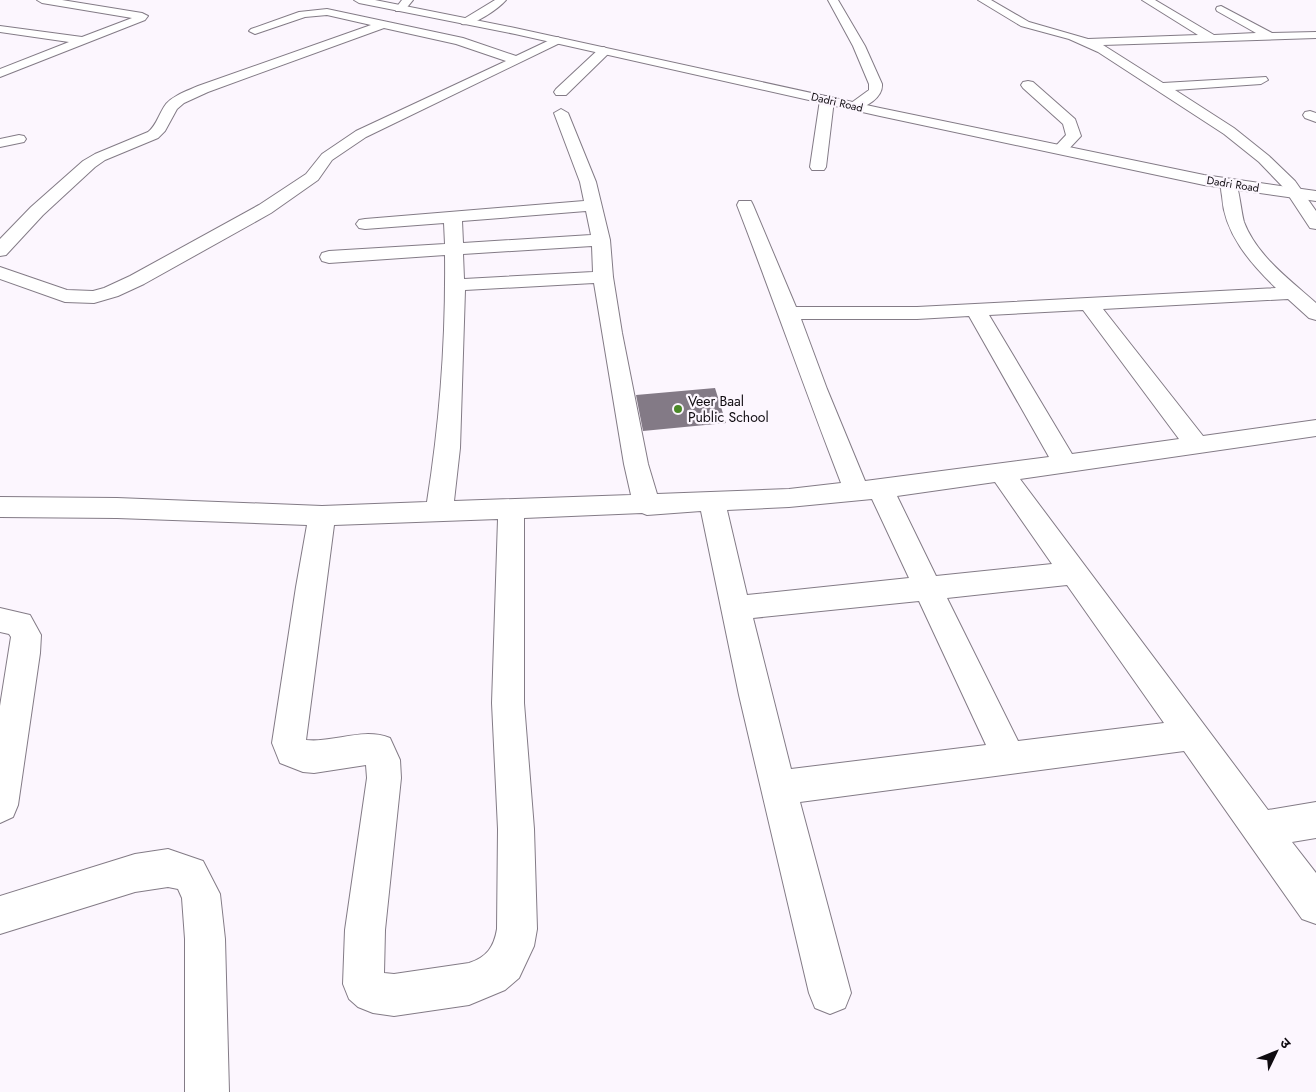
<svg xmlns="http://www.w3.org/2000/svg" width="1316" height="1092" font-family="Jost,'Noto Sans Devanagari',sans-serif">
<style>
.building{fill:#837a86}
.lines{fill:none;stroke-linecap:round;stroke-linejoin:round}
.minor-casing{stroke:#837b86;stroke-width:2}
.major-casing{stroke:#837b86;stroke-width:2}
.minor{fill:#fff;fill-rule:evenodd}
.major{fill:#fff;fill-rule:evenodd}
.poi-dot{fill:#4a8928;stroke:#fcf6fe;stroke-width:2}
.labels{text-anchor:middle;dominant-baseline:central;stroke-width:4.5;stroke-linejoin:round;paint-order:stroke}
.far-street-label{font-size:11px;fill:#0f0b10;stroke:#fcf6fe}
.poi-label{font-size:14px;fill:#0f0b10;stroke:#fcf6fe;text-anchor:start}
</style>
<rect width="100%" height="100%" fill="#fcf6fe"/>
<path class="building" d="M715 388 726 423 643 431 636 395Z"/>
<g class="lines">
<defs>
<path id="minor" d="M37 0H62L142 13 148 16 145 20 0 77V69L69 42 0 32V26L82 37 132 18 42 3Z
M402 0H413L404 11H396L395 9Z
M495 0H506C499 8 473 27 462 24L460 22 462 20Z
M828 0H838L865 46 882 84C883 98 866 107 854 110L847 106 869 90V84L853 46Z
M978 0H991L1029 22 1088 39 1198 35 1142 0H1155L1214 35 1256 33 1217 11 1216 9 1217 7 1221 6 1272 33 1316 32V38L1103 45 1163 83 1266 77 1268 80 1261 84 1175 90 1234 128 1269 156 1295 181 1316 211V229L1310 228 1283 187 1259 162 1224 134 1098 52 1069 39 1021 26Z
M327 9 463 38 516 56 554 38 558 37 564 41 366 137 332 160 318 180 271 213 144 284 118 296 94 303 65 302 0 279V267L67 290 93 291 104 288 130 276 259 205 306 174 322 154 356 131 506 61 456 44 384 28 208 92 184 103 177 109 165 131 158 138 105 160 95 167 43 215 6 255 0 256V239L31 207 83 161 95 154 148 132C157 125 159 113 166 104 174 95 187 91 198 86L371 25 327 15 305 17 255 34 249 31 251 29 299 12Z
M604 47 610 51 608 54 566 95H556L554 92 556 89 600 48Z
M1028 81 1033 82 1075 119 1081 136 1065 153H1055L1052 150 1066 135 1063 124 1023 88 1021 85 1023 82Z
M827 96 834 100 826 167 824 170H812L810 167 820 100Z
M561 109 568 113 596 182 610 240 613 277 622 333 648 464 657 494 789 489 841 483C805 390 773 298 737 205L739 201H751L753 205 796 307H917L1276 288C1250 263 1224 233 1222 196 1221 190 1220 185 1223 181H1235C1239 187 1241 211 1244 222 1257 256 1290 280 1316 303V320L1309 318 1288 299 1103 309 1203 436 1316 420V436L1020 479 1268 810 1316 802V838L1292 842 1316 873V924L1302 919 1184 751 800 802 851 993 845 1008 830 1014 815 1008 809 993 739 695 701 511 647 515 642 513 524 518V703L534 829 537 929 534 946 519 978 505 990 469 1005 394 1016 373 1013 358 1007 349 999 343 984 345 930 367 778 366 765 314 773 303 772 280 763 272 743 296 587 307 525 117 518 0 517V497L117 498 322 506 427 502C440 421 446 338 445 255L329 263 322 261 320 257 322 253 329 251 445 244 444 223 365 229 359 228 356 224 359 220 365 219 584 201 580 182 554 113ZM586 211 591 235 463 243 462 221ZM592 246 593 272 464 279 463 254ZM594 283 624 464 631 495 454 501 460 448 465 290ZM1083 310 1179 439 1072 454 989 315ZM969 316 1049 457 865 481 827 389 801 319H917ZM995 482 1052 564 936 576 897 496ZM872 499 909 578 747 595 727 510 789 507ZM498 519 492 703 498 829 497 929C494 947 487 957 469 963L394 974 384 973 385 930 401 778 400 760 390 738C362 727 335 743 306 740L334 525ZM1067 585 1164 723 1018 741 947 598ZM919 601 986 745 791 769 753 618Z
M1310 111 1316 113V122L1305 118 1303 115 1305 112Z
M19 135 24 136 26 139 24 142 0 147V139Z
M0 608 30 615 41 635 40 653 18 805 13 817 0 823V706L11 637 9 634 0 632Z
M168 849 203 861 220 894 225 939 229 1092H185V939L182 898 178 889 168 887 135 892 0 934V896L135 854Z"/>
<path id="major" d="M354 0H375L515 28 880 108 1204 175 1316 191V201L1204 185 880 116 515 34 359 3Z"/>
</defs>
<use href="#minor" class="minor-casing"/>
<use href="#major" class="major-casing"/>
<use href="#minor" class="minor"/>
<use href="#major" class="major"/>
</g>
<circle class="poi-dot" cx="678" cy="409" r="5"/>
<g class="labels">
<g class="far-street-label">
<text transform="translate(837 102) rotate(13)">Dadri Road</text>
<text transform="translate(1233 184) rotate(9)">Dadri Road</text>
</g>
<g class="poi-label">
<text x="688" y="401">Veer Baal<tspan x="688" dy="16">Public School</tspan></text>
</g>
</g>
<g transform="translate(1276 1052) rotate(47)" stroke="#fcf6fe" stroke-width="4" paint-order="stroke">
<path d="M0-4L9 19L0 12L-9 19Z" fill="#0f0b10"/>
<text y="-8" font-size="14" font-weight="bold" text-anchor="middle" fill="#0f0b10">उ</text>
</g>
</svg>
